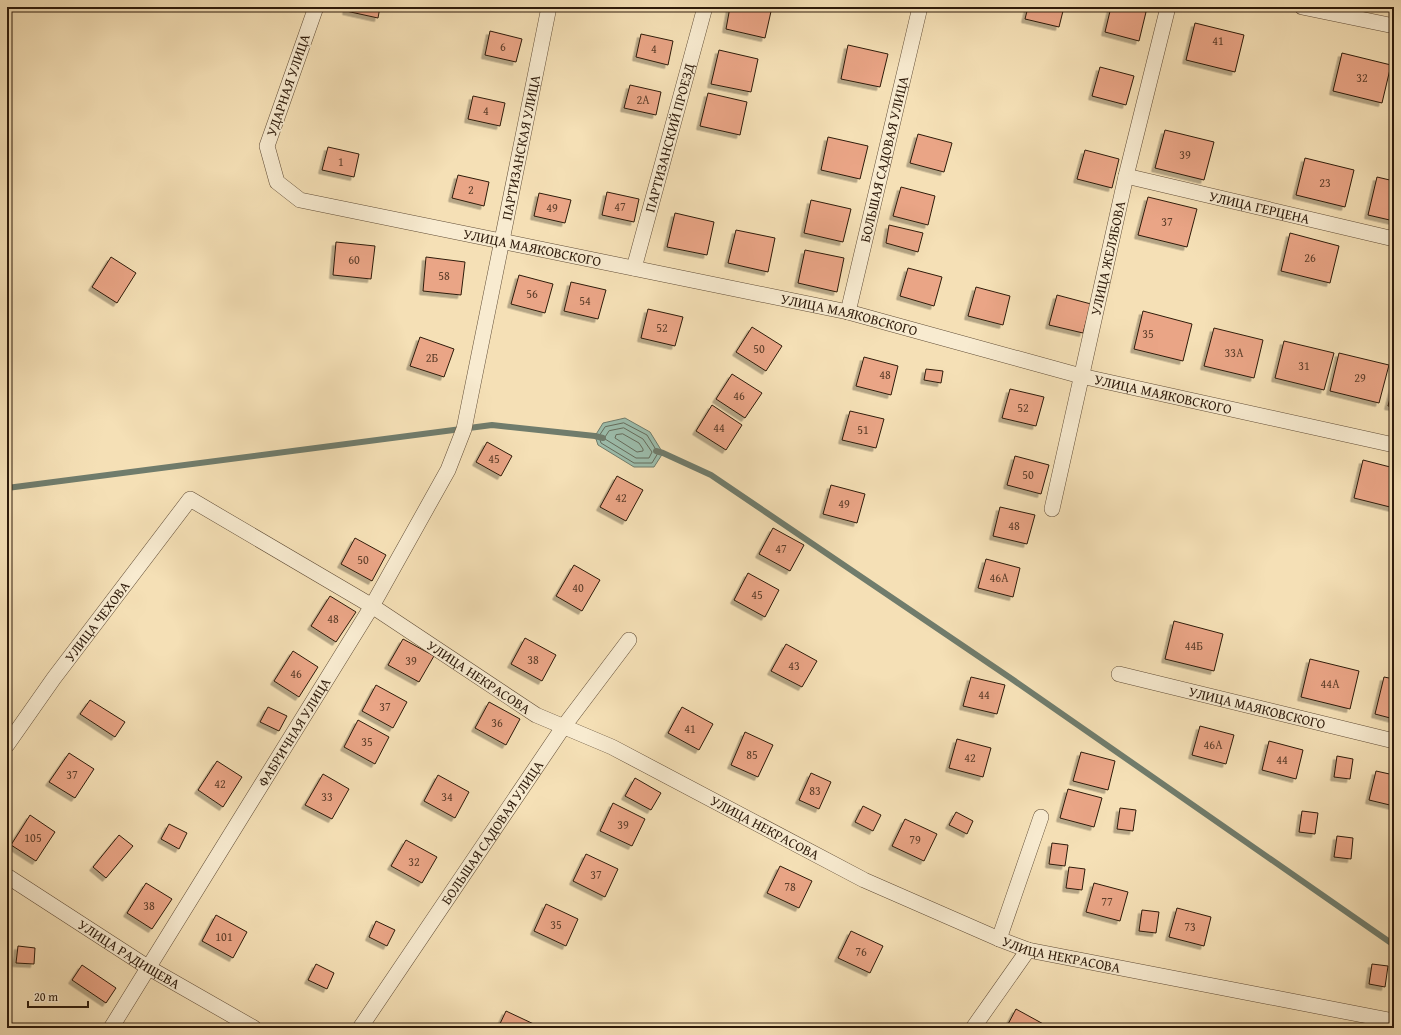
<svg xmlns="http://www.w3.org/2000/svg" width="1401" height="1035" font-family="'Gentium Book Plus',serif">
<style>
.water{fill:#9cbdac;stroke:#707c6c}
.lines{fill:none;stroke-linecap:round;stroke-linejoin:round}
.shore{stroke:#656c5c;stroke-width:1}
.stream{stroke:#707c6c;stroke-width:6}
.building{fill:#eaa586;stroke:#2e1b0b;filter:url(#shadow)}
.street-casing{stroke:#604c36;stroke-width:16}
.street{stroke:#f8ebd0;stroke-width:15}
.labels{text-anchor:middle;stroke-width:3;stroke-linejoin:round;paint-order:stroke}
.number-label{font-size:12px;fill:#5d3e2a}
.street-label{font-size:14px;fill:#2e1b0b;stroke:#f8ebd0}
</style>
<defs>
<filter id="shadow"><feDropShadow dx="-3.5" dy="3.5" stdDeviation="0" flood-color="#0004"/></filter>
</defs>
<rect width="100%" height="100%" fill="#f5e0b6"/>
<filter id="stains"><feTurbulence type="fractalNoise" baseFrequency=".005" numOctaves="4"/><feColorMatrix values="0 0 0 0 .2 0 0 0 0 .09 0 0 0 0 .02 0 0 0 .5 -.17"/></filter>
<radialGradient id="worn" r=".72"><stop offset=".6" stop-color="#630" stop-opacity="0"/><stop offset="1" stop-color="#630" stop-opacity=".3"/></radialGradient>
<path class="water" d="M625 418 650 432 663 453 654 467H634L598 445 595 436 603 423Z"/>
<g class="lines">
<path class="shore" d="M624 423 647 435 658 453 652 463H634L601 443 599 436 605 427Z
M624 428 643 439 652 452 649 458H636L605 439V437L609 431Z
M623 434 639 443 643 449V451L637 452 615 438 616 435Z"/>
<path class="stream" d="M656 451 663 453 711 475 1009 677 1394 945
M7 488 492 425 595 436 603 438"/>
</g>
<path class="building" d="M347 7H380L378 18 346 11Z
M730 7H772L765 38 726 29Z
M1028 7H1064L1059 27 1025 19Z
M1111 7H1129L1146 12 1139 41 1105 32Z
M1195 23 1244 35 1235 72 1186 60Z
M490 31 522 39 516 62 485 55Z
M641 34 673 41 668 65 636 57Z
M848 45 888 54 880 87 841 79Z
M719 50 758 59 751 92 711 84Z
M1342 53 1391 65 1382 103 1333 91Z
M1100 67 1134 76 1126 105 1092 96Z
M630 85 661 92 656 115 624 108Z
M708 93 747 102 740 135 700 126Z
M473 96 505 103 500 126 468 119Z
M1165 130 1214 142 1204 180 1155 168Z
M918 134 952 143 944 172 910 163Z
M828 137 868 146 860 179 821 170Z
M328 147 359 154 354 177 322 170Z
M1085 150 1119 159 1112 188 1077 179Z
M1305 158 1354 170 1345 207 1296 195Z
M458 175 489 182 484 206 452 198Z
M1377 177 1394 181V221L1368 215Z
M901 187 935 196 928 225 893 216Z
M607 192 639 199 634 222 602 215Z
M539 193 571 200 565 223 534 216Z
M1148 197 1197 209 1187 247 1138 235Z
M811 200 851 209 843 242 804 233Z
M675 213 714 222 707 255 667 247Z
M889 225 923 233 918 252 886 243Z
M736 230 775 238 768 272 728 263Z
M1290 233 1339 246 1330 283 1281 271Z
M336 242 375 246 371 279 333 275Z
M805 250 844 258 837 292 798 283Z
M111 257 136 273 117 303 92 287Z
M426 257 465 262 461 295 423 291Z
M908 268 942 277 934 306 900 296Z
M519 275 553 284 545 313 511 304Z
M571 282 606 290 598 319 564 311Z
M976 287 1010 296 1003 325 968 316Z
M1057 295 1091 304 1083 333 1049 325Z
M648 309 683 317 675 346 641 338Z
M1143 311 1192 324 1183 361 1134 349Z
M752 327 782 346 766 371 736 352Z
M1214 328 1263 340 1254 378 1204 366Z
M420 337 454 349 444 377 410 366Z
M1284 341 1334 353 1324 390 1275 378Z
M1339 353 1389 365 1379 403 1330 391Z
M864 357 898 366 891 395 856 386Z
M926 369 943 371 941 383 924 380Z
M732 374 762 393 745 418 716 399Z
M1394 383V407L1388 406Z
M1010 389 1044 397 1036 426 1002 418Z
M712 405 742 425 726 450 696 431Z
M850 411 884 419 876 448 842 440Z
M487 442 512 456 501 476 476 462Z
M1015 456 1049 465 1041 494 1007 485Z
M1363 460 1394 468V508L1354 498Z
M617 476 643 490 626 521 600 507Z
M831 485 865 494 857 523 823 514Z
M1000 507 1035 515 1027 544 993 536Z
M773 528 804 545 790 571 759 554Z
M355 538 386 555 372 581 341 564Z
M986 559 1020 568 1013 597 978 588Z
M574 565 600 580 582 611 556 596Z
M748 573 779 590 765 617 734 600Z
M330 596 356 612 336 642 311 626Z
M1174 621 1223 634 1214 671 1165 659Z
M525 638 556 655 542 681 511 664Z
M403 639 434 656 419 682 388 665Z
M786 644 817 661 802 687 771 671Z
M293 651 318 667 299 697 274 681Z
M1310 659 1359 671 1350 709 1301 697Z
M971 677 1005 685 997 714 963 706Z
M1384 677 1394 679V719L1375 714Z
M376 685 407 702 393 728 362 711Z
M90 700 125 722 115 737 80 714Z
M489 702 520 719 506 745 475 728Z
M268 707 287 716 279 731 260 722Z
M682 707 713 724 699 750 668 733Z
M358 720 389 737 375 764 344 747Z
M1200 726 1234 735 1226 764 1192 755Z
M745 732 773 745 758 777 731 765Z
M957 739 991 748 983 777 949 768Z
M1269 741 1303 750 1296 779 1262 770Z
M1081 752 1115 761 1108 790 1073 781Z
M69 753 94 769 75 798 49 782Z
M1337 756 1353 759 1350 779 1334 777Z
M217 761 242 777 223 807 198 790Z
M1376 771 1394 775V806L1369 800Z
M811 773 831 782 819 809 799 800Z
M323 774 349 789 332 819 305 805Z
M438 775 469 792 455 818 424 801Z
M635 778 661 793 651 810 625 796Z
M1068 789 1102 798 1094 827 1060 818Z
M613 803 645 819 632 846 600 831Z
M863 806 881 815 873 831 855 822Z
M1120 808 1136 810 1133 831 1117 829Z
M1302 811 1318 813 1315 834 1299 832Z
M956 812 973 821 967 834 949 825Z
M30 815 55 832 36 861 11 845Z
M905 819 937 834 924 861 892 846Z
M169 824 187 833 179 849 161 839Z
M119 835 133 846 106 878 93 867Z
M1337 836 1353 838 1351 859 1334 857Z
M406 840 437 857 422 883 391 866Z
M1052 843 1068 845 1065 866 1049 864Z
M586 854 618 869 605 897 573 881Z
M780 866 812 881 799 908 767 893Z
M1069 867 1085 869 1082 890 1066 888Z
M146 883 172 899 152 929 127 913Z
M1094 883 1128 892 1120 921 1086 912Z
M546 904 578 919 566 946 534 931Z
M1177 908 1211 917 1204 946 1169 937Z
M1142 910 1159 912 1156 933 1139 931Z
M216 915 247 932 233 958 202 941Z
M376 921 395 930 387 946 369 937Z
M851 931 883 946 870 973 838 958Z
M18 946 35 948 34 964 16 963Z
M316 964 334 973 327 989 308 980Z
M1372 964 1388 966 1385 987 1369 984Z
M82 965 116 988 106 1003 72 980Z
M1016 1009 1047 1026 1046 1028H1006Z
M506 1011 538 1026 537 1028H498Z"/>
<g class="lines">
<defs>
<g id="street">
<path id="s1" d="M316 7 267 146 277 182 300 200 848 312 1081 376 1394 445"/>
<path d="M1302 7 1394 26"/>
<path id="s2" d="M1126 176 1394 239"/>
<path id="s3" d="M634 268 705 7"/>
<path id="s4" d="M848 312 920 7"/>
<path id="s5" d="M1052 509 1126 176 1168 7"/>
<path id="s6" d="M1119 674 1394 741"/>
<path id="s7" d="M7 745 54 678 190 499 372 606 536 715 612 747 864 880 999 939 1028 950 1394 1021"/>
<path id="s8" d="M7 876 149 968 254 1028"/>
<path d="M999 939 1041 817"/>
<path id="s9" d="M111 1028 372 606 448 470 464 429 549 7"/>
<path id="s10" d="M360 1028 564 726 629 640"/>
<path d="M973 1028 1028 950"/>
</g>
</defs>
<use href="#street" class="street-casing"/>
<use href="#street" class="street"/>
</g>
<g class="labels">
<g class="number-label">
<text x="1218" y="45">41</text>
<text x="503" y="51">6</text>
<text x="654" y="53">4</text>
<text x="1362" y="82">32</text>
<text x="643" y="104">2А</text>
<text x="486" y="115">4</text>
<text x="1185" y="159">39</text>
<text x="341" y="166">1</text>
<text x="1325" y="187">23</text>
<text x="471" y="194">2</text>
<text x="620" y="211">47</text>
<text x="552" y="212">49</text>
<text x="1167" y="226">37</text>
<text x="1310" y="262">26</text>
<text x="354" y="264">60</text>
<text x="444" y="280">58</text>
<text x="532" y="298">56</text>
<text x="585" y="305">54</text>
<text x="662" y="332">52</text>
<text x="1148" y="338">35</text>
<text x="759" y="353">50</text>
<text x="1234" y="357">33А</text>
<text x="432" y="362">2Б</text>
<text x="1304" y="370">31</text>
<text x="885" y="379">48</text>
<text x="1360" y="382">29</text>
<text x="739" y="400">46</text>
<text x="1023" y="412">52</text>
<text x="719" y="432">44</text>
<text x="863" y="434">51</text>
<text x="494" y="463">45</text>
<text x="1028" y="479">50</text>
<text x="621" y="502">42</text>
<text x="844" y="508">49</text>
<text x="1014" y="530">48</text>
<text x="781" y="553">47</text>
<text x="363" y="564">50</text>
<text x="999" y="582">46А</text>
<text x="578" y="592">40</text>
<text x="757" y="599">45</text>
<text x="333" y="623">48</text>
<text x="1194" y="650">44Б</text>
<text x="533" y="664">38</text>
<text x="411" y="665">39</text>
<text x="794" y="670">43</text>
<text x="296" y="678">46</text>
<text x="1330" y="688">44А</text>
<text x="984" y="699">44</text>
<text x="385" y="711">37</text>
<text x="497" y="727">36</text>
<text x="690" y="733">41</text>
<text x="367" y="746">35</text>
<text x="1213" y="749">46А</text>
<text x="752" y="759">85</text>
<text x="970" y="762">42</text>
<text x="1282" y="764">44</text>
<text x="72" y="779">37</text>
<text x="220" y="788">42</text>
<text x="815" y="795">83</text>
<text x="327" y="801">33</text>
<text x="447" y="801">34</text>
<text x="623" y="829">39</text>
<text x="33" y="842">105</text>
<text x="915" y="844">79</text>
<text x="414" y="866">32</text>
<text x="596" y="879">37</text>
<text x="790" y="891">78</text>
<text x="1107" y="906">77</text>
<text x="149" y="910">38</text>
<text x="556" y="929">35</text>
<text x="1190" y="931">73</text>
<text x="224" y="941">101</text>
<text x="861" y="956">76</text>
</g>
<g class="street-label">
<text transform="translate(288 85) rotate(-71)" y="5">УДАРНАЯ УЛИЦА</text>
<text dy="5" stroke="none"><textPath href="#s3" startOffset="135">ПАРТИЗАНСКИЙ ПРОЕЗД</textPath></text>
<text dy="5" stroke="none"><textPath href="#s9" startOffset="983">ПАРТИЗАНСКАЯ УЛИЦА</textPath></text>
<text dy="5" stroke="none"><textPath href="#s4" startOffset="157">БОЛЬШАЯ САДОВАЯ УЛИЦА</textPath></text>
<text dy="5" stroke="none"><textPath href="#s2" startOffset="137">УЛИЦА ГЕРЦЕНА</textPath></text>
<text dy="5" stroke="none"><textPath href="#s1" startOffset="451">УЛИЦА МАЯКОВСКОГО</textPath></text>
<text dy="5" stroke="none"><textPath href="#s5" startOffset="257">УЛИЦА ЖЕЛЯБОВА</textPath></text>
<text dy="5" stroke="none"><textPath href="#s1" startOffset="775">УЛИЦА МАЯКОВСКОГО</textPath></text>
<text dy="5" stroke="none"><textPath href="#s1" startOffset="1099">УЛИЦА МАЯКОВСКОГО</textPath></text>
<text dy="5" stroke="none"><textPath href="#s7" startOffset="153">УЛИЦА ЧЕХОВА</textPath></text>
<text dy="5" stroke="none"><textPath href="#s7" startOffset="646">УЛИЦА НЕКРАСОВА</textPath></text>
<text dy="5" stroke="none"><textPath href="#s6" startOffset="142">УЛИЦА МАЯКОВСКОГО</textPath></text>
<text dy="5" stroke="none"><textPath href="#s9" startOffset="348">ФАБРИЧНАЯ УЛИЦА</textPath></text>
<text dy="5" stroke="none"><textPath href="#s7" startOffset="970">УЛИЦА НЕКРАСОВА</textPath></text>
<text dy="5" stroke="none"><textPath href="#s10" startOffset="236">БОЛЬШАЯ САДОВАЯ УЛИЦА</textPath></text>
<text dy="5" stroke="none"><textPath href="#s7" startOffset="1294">УЛИЦА НЕКРАСОВА</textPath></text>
<text dy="5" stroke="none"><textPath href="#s8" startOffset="145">УЛИЦА РАДИЩЕВА</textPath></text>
</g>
</g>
<rect width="1401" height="1035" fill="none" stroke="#f5e0b6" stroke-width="24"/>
<rect x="8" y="8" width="1385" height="1019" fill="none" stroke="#2e1b0b" stroke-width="2"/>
<rect x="12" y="12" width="1377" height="1011" fill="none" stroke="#2e1b0b"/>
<path d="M28 1001v6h60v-6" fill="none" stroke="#2e1b0b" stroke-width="2"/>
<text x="34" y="1001" font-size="12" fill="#2e1b0b" stroke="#f8ebd0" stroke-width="3" paint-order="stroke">20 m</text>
<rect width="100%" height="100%" filter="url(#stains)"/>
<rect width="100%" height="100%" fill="url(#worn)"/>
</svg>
